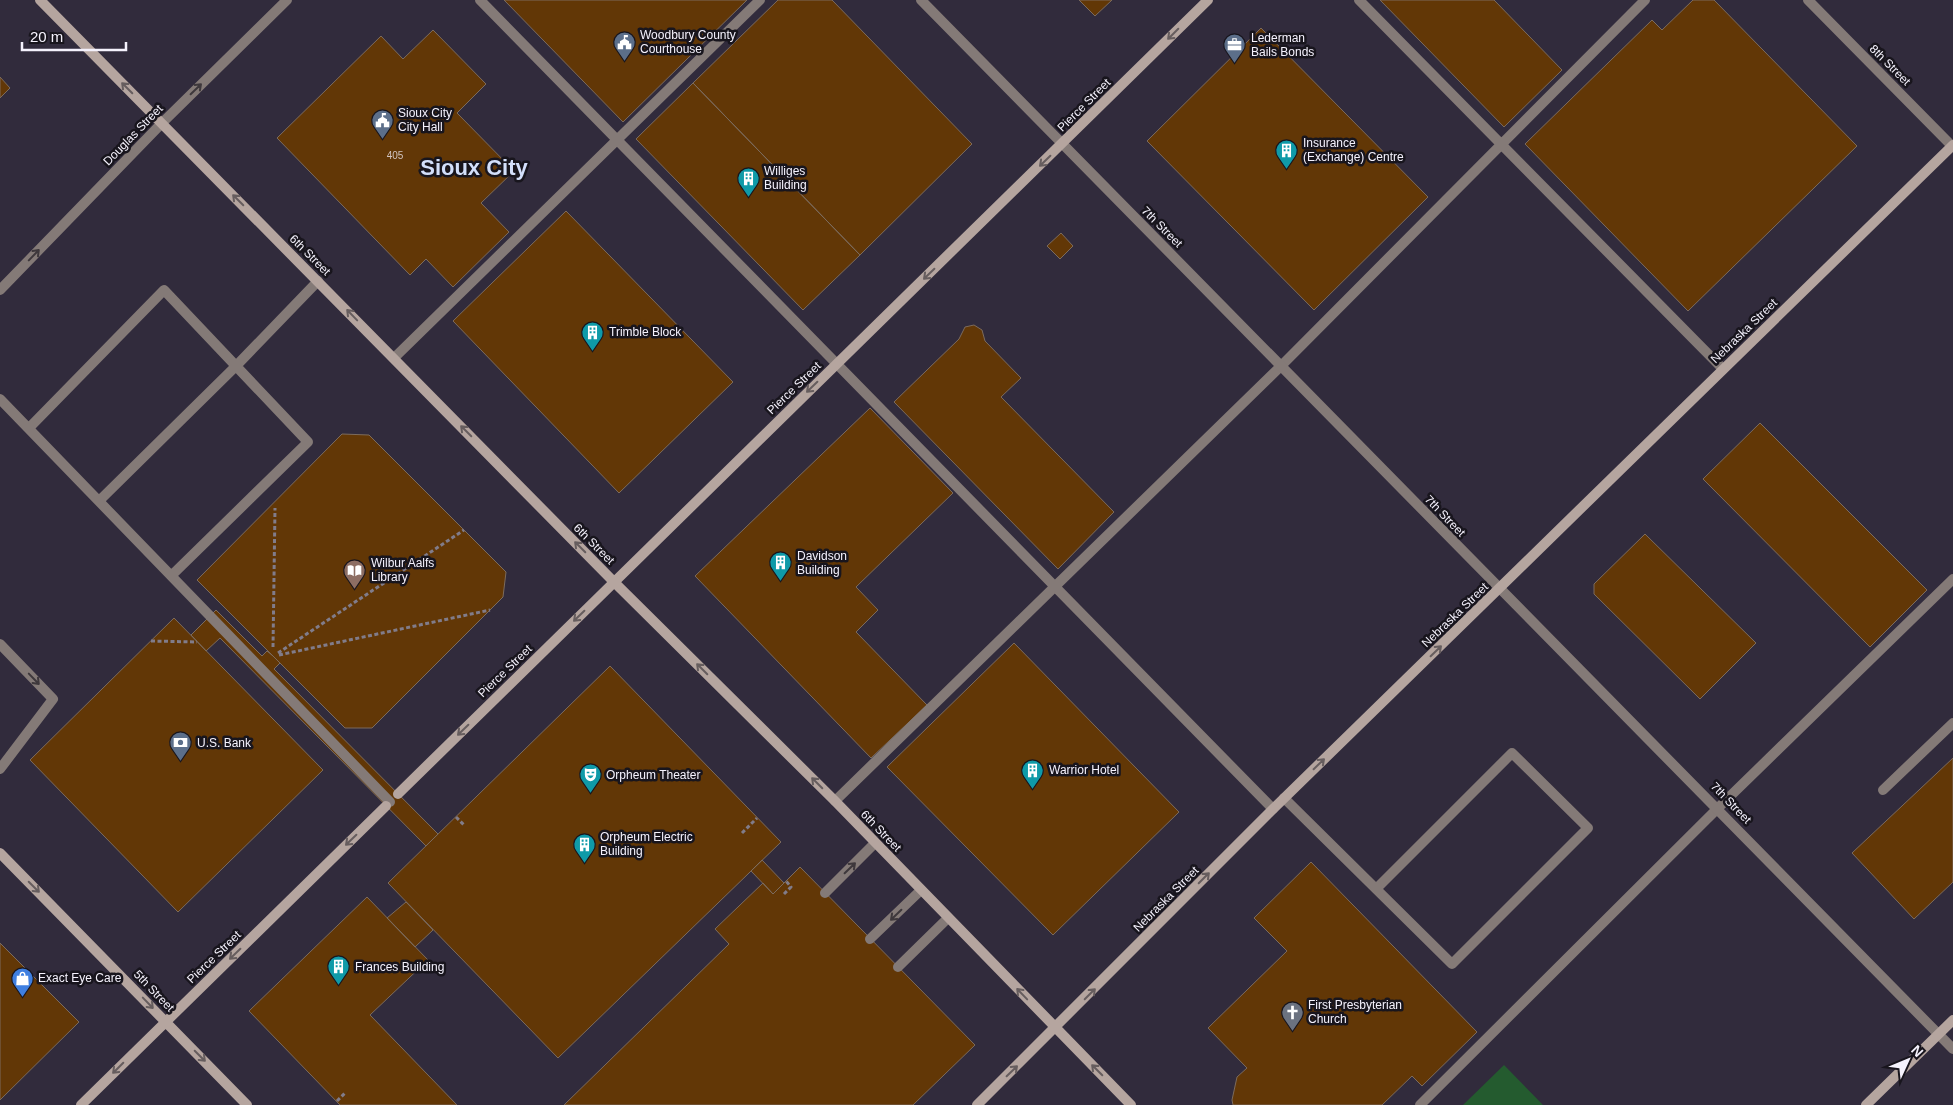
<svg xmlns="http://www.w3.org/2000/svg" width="1953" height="1105" font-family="Arial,sans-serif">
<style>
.green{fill:#245b2f}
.building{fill:#623706;stroke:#7c6b5d}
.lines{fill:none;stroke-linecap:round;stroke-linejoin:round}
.path{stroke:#817c8a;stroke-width:3;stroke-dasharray:4 2.5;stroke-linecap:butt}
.lane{stroke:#847a77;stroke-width:10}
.street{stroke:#847a77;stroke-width:10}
.secondary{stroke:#b5a59f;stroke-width:10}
.oneway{stroke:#665d5e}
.oneway2{stroke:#3e383c}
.labels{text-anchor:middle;stroke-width:5;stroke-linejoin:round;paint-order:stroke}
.number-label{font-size:10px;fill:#d0c3bf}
.poi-label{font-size:12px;fill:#f5f2fd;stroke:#18151d;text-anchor:start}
.street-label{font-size:12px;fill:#f5f2fd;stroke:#18151d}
.town-label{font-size:22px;font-weight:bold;fill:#d3dffa;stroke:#18151d}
</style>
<rect width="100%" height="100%" fill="#312b3c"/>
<path class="green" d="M1504 1065 1543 1105H1463Z"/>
<path class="building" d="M504 0H747L623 122Z
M778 0H832L972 144 860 255 693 83Z
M1079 0H1112L1095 16Z
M1380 0H1494L1562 70 1504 127Z
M1693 0H1714L1857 146 1688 311 1525 144 1652 20 1662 30Z
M1261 28 1428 197 1314 310 1147 141Z
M433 30 486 84 457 113 514 171 481 203 509 232 453 287 426 259 410 275 277 138 381 36 403 59Z
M0 77 10 88 0 98Z
M693 83 860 255 803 310 636 139Z
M566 211 733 382 619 493 453 321Z
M1061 233 1073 246 1060 259 1047 246Z
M974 325 982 330 985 341 1021 378 1001 397 1114 512 1058 569 894 402 959 339 965 327Z
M870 408 953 493 856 587 878 610 856 632 927 705 871 758 695 576Z
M1760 423 1927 590 1870 647 1703 479Z
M342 434 369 435 506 572 503 597 372 728H345L197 580Z
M1645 534 1756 643 1700 699 1594 594V584Z
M216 610 262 656 267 651 273 656 280 663 274 669 438 834 426 846 220 638 206 651 191 635Z
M174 618 323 770 178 912 30 760Z
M1014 643 1179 812 1053 935 887 767Z
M610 666 781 842 558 1058 388 883Z
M1953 758V882L1914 919 1852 853Z
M762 860 784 883 773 894 751 871Z
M1311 862 1477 1032 1422 1086 1412 1076 1382 1105H1233L1232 1100 1237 1077 1247 1068 1208 1028 1287 951 1254 918Z
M800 867 975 1045 913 1105H564L729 944 715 929 763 883 773 894Z
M367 897 428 960 370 1015 457 1105H340L249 1011Z
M406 902 433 930 415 947 387 918Z
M0 943 79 1022 0 1100Z"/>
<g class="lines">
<path class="path" d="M151 641 197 642
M273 647 275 508
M278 653 464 530
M279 655 490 610
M456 817 465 826
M742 833 757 818
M784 894 791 887 786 881
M337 1101 346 1092"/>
<path class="lane" d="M480 0 1273 809
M1359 0 1723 369
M394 358 760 0
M0 399 390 802
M29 428 164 290 308 442 172 575
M100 500 236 366 318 281
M0 644 53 699 0 769
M1883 790 1953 723
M1284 798 1452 964 1588 828 1512 753 1377 888
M835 801 1281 366 1645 0
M825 893 875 843
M870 939 921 890
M898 967 948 918
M1420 1105 1718 808 1953 579"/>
<path class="street" d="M921 0 1953 1049
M1808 0 1953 147
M0 290 162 123 287 0"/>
<path class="secondary" d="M40 0 614 582 835 801 1131 1105
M398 794 1208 0
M0 853 247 1105
M81 1105 386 806
M977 1105 1273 809 1953 145
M1866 1105 1953 1020"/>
</g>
<defs><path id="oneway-shaft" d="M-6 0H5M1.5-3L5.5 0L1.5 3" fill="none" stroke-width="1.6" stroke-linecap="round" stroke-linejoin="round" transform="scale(1.25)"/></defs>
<g class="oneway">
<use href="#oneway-shaft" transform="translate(1173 34) rotate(135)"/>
<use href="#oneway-shaft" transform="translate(127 88) rotate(-135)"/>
<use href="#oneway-shaft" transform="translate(1045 161) rotate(136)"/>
<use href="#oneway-shaft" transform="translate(238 200) rotate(-135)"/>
<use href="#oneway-shaft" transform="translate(929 274) rotate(136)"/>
<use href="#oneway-shaft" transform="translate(352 315) rotate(-134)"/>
<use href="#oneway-shaft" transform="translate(812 387) rotate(136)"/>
<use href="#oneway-shaft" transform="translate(466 431) rotate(-135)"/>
<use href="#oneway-shaft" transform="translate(580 547) rotate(-135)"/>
<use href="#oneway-shaft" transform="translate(579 616) rotate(136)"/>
<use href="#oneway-shaft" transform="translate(1436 651) rotate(-44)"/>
<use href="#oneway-shaft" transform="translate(702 669) rotate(-135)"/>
<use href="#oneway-shaft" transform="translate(463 730) rotate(136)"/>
<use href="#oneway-shaft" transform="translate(1319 764) rotate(-44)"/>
<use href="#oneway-shaft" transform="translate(817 783) rotate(-135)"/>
<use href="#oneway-shaft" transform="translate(351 840) rotate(136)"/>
<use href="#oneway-shaft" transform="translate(1204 878) rotate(-45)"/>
<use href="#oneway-shaft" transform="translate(34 887) rotate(45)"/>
<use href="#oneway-shaft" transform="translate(235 954) rotate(136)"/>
<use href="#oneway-shaft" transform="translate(1022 994) rotate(-134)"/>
<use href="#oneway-shaft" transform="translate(1090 994) rotate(-45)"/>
<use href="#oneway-shaft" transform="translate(148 1003) rotate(46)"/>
<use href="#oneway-shaft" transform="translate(200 1056) rotate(45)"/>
<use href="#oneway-shaft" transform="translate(118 1068) rotate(135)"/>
<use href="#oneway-shaft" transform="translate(1097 1070) rotate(-135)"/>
<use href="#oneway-shaft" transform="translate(1012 1071) rotate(-44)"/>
</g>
<g class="oneway2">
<use href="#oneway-shaft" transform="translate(196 89) rotate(-44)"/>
<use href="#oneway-shaft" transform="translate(34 255) rotate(-46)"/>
<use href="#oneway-shaft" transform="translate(34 679) rotate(46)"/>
<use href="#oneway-shaft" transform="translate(850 868) rotate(-44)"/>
<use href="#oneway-shaft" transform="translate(896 915) rotate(136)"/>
</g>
<defs>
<symbol id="civic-pin" viewBox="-11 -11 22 30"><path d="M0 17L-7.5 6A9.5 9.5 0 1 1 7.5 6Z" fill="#5c6f8a" stroke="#18151d"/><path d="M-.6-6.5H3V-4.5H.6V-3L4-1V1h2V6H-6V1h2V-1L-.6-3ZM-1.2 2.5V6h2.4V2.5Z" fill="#fff"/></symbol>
<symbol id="office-pin" viewBox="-11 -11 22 30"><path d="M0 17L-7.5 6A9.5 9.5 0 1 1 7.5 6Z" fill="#5c6f8a" stroke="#18151d"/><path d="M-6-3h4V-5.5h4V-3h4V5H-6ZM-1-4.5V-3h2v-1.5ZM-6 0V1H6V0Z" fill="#fff"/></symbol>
<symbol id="building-pin" viewBox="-11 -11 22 30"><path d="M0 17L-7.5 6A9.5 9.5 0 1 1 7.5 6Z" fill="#0f9aa8" stroke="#18151d"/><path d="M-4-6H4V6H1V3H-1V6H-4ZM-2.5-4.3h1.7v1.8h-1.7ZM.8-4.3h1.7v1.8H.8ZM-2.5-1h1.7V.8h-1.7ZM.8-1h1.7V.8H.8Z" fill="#fff"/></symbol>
<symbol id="library-pin" viewBox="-11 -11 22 30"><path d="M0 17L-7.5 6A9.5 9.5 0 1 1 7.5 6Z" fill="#8d6e63" stroke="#18151d"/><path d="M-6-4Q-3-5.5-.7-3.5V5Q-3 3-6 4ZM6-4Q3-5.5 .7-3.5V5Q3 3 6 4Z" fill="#fff"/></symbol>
<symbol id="bank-pin" viewBox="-11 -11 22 30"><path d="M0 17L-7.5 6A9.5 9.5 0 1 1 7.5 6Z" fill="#5c6f8a" stroke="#18151d"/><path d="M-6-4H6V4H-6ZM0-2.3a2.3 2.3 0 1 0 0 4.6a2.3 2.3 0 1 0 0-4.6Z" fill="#fff"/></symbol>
<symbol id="theatre-pin" viewBox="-11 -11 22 30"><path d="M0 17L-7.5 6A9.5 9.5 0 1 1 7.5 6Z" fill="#0f9aa8" stroke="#18151d"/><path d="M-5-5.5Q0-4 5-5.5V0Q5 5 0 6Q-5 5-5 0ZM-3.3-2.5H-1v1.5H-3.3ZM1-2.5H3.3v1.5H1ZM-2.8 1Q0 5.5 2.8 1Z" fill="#fff"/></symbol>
<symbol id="shop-pin" viewBox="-11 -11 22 30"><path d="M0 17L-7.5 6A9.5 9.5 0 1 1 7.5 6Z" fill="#3f7fe0" stroke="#18151d"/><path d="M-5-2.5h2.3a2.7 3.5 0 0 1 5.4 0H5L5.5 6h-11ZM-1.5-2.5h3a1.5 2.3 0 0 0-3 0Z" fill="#fff"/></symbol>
<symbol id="church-pin" viewBox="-11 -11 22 30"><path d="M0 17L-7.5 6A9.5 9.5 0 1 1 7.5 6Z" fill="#6b7280" stroke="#18151d"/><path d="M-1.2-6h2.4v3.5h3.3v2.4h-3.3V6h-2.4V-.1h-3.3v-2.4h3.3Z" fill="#fff"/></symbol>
</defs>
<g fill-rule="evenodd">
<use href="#civic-pin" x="612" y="30" width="25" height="34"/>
<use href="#office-pin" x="1222" y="32" width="25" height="34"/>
<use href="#civic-pin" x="370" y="108" width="25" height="34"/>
<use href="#building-pin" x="1274" y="138" width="25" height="34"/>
<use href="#building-pin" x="736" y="166" width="25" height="34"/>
<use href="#building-pin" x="580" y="320" width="25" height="34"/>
<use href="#building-pin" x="768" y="550" width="25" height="34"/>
<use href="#library-pin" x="342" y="558" width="25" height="34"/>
<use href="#bank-pin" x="168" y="730" width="25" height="34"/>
<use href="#building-pin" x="1020" y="758" width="25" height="34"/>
<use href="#theatre-pin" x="578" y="762" width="25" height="34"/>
<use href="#building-pin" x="572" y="832" width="25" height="34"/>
<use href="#building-pin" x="326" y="954" width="25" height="34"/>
<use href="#shop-pin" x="10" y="966" width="25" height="34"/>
<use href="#church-pin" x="1280" y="1000" width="25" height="34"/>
</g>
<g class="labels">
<g class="number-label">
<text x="395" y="159">405</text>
</g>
<g class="poi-label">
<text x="640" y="39">Woodbury County<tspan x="640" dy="14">Courthouse</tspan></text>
<text x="1251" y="42">Lederman<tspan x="1251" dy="14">Bails Bonds</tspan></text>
<text x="398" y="117">Sioux City<tspan x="398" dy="14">City Hall</tspan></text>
<text x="1303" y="147">Insurance<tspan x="1303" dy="14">(Exchange) Centre</tspan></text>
<text x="764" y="175">Williges<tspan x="764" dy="14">Building</tspan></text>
<text x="609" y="336">Trimble Block</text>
<text x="797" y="560">Davidson<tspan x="797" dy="14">Building</tspan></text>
<text x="371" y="567">Wilbur Aalfs<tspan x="371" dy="14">Library</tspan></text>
<text x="197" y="747">U.S. Bank</text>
<text x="1049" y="774">Warrior Hotel</text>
<text x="606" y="779">Orpheum Theater</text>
<text x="600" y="841">Orpheum Electric<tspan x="600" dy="14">Building</tspan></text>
<text x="355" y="971">Frances Building</text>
<text x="38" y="982">Exact Eye Care</text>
<text x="1308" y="1009">First Presbyterian<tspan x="1308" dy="14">Church</tspan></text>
</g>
<g class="street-label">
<text transform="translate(1890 65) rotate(45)" y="4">8th Street</text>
<text transform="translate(1084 105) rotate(-45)" y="4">Pierce Street</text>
<text transform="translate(133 135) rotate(-46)" y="4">Douglas Street</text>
<text transform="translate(1162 227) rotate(45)" y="4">7th Street</text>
<text transform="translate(310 255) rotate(45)" y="4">6th Street</text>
<text transform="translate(1744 331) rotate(-44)" y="4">Nebraska Street</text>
<text transform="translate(794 388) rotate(-44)" y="4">Pierce Street</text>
<text transform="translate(1445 516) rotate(46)" y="4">7th Street</text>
<text transform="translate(594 544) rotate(45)" y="4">6th Street</text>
<text transform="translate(1455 615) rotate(-44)" y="4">Nebraska Street</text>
<text transform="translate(505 671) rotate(-44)" y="4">Pierce Street</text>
<text transform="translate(1731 803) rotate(46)" y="4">7th Street</text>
<text transform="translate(881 831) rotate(46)" y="4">6th Street</text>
<text transform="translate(1166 899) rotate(-45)" y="4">Nebraska Street</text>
<text transform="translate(214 957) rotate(-44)" y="4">Pierce Street</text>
<text transform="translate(154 991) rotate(46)" y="4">5th Street</text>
</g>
<g class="town-label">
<text x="474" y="175">Sioux City</text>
</g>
</g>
<g transform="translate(1908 1060) rotate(46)" stroke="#18151d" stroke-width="4" paint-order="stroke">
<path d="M0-4L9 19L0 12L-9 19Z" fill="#f5f2fd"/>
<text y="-8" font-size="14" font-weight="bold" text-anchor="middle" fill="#f5f2fd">N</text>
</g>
<path d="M22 42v8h104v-8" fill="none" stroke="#f5f2fd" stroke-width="2.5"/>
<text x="30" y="42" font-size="15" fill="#f5f2fd" stroke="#18151d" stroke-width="4" paint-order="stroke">20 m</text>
</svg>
